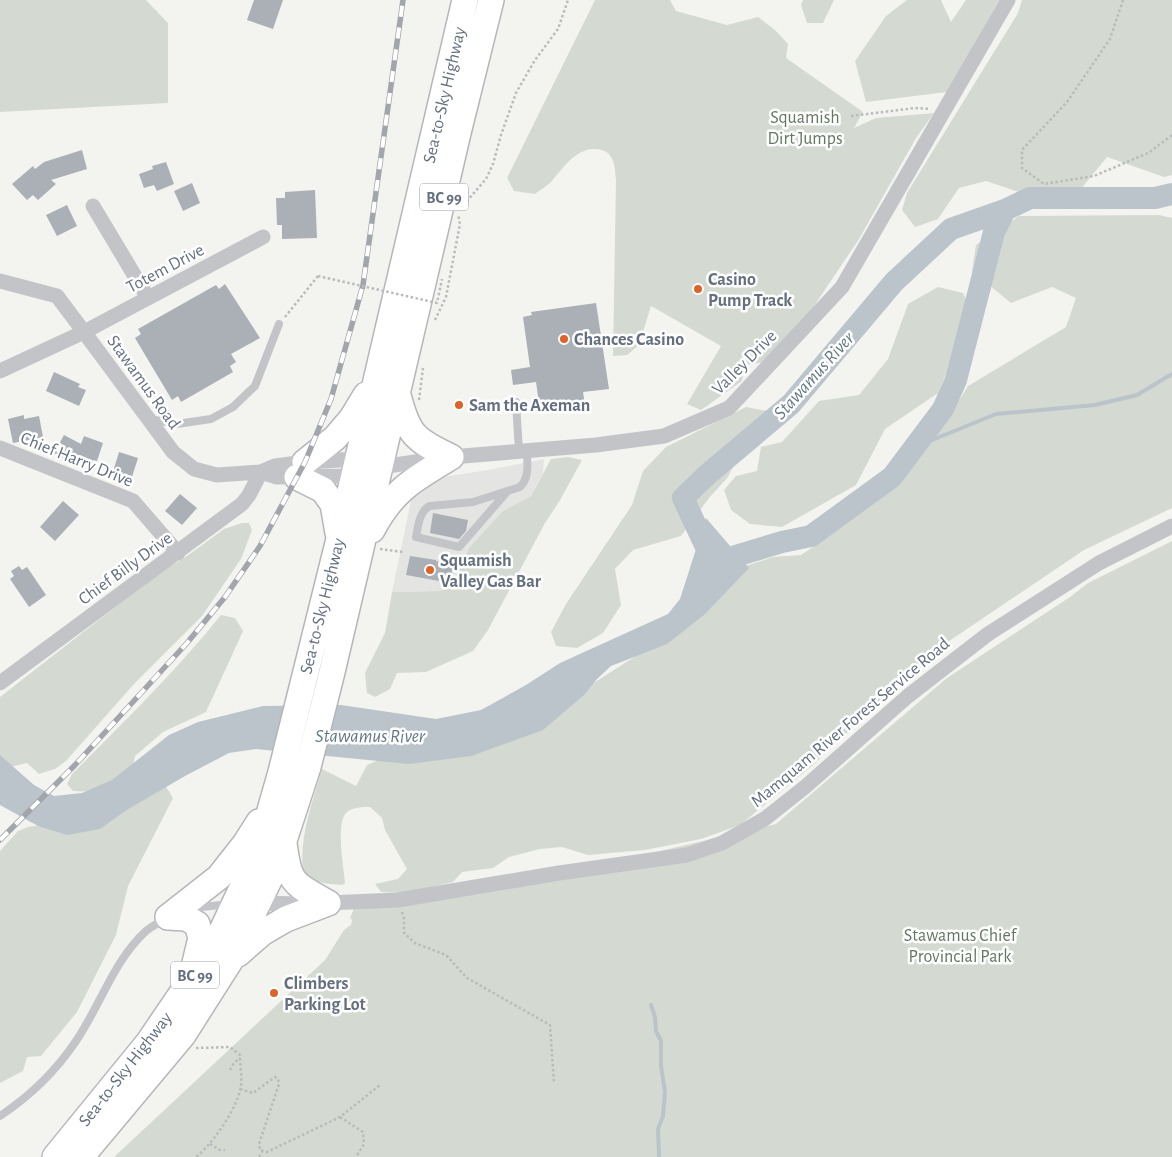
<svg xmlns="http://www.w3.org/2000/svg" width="1172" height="1157" font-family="'Alegreya Sans',sans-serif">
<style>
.built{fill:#e4e5e3}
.green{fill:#d4dad1}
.water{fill:#bac4ca}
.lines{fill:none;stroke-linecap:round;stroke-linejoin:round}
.stream{stroke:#bac4ca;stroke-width:4}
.river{stroke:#bac4ca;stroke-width:22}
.building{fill:#aab0b5}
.trunk-casing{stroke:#b4b6ba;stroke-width:28}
.path{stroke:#b9bbbd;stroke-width:2.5;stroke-dasharray:2.5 2.5;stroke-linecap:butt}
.service{stroke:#c2c4c8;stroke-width:8}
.minor{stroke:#c2c4c8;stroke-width:15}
.trunk{stroke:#fff;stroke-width:25}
.rail-casing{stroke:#a2a6ac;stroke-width:5.5}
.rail{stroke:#fff;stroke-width:4;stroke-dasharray:11;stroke-linecap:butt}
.path-bridge{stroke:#b9bbbd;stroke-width:2.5;stroke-dasharray:2.5 2.5;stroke-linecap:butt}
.poi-dot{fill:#db6428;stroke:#fff;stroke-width:2}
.labels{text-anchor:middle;stroke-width:5;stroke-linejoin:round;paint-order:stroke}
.shield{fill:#fff;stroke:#929ba6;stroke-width:1}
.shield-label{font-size:16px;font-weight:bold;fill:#647080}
.street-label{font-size:18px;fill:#647080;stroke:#fff}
.park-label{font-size:18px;fill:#647762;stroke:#fff}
.poi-label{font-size:18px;font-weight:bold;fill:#647080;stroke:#fff;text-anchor:start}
.water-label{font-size:19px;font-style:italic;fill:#647984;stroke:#fff}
</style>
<rect width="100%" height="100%" fill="#f3f4f0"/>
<path class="built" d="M544 459 543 473 531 496 503 511 458 572 457 582 442 591 392 592 413 491 443 477 488 470Z"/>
<path class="green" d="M0 0H146L168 23V103L0 112Z
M595 0H670L676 11 727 25 758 17 775 30 788 44 786 58 863 112 854 128 876 118 934 113 916 138 859 239 810 312 764 362 745 365 742 381 701 410 687 404 721 346 651 306 639 345 627 355 613 356 616 180C615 169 615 154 602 150 578 144 564 167 551 182 547 186 540 190 535 194L514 191 507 178Z
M803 0H834L823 23H807L801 5Z
M907 0H941L951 22 966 0H999L947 92 866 102 855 61 886 16Z
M1022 0H1172V175L1164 177 1107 157 1080 190 1025 194 986 181 959 188 938 219 915 227 902 210 907 193 1018 13Z
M1159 215 1172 218V508L1084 550 930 654 813 765 740 825 701 839 645 850 588 855 562 847 540 849 509 857 493 868 462 872 453 882 405 893 381 892 375 884 398 879 407 869 385 830 382 818 370 807C362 807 354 807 347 812 335 822 344 869 345 883L342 885C327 884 316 883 303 873 299 836 312 804 322 769L356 786 367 765 383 758 578 693 675 631 739 568 773 557 801 555 831 535 947 419 968 386 1066 327 1076 298 1052 287 1011 303 972 271 976 245 1019 216Z
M938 287 963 293 977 323 973 351 951 363 938 393 885 429 856 485 782 527 750 524 731 510 724 490 736 476 757 471 761 447 782 442 819 401 859 395 888 359 908 304Z
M746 407 767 411 762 428 743 446 728 477 709 498 681 536 633 550 615 569 621 605 603 633 577 648 556 646 551 632 566 604 632 505 643 471 666 447Z
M568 457 582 460 559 502 545 523 488 630 473 651 426 672 397 673 390 689 375 697 367 693 365 673 385 633 392 592 441 591 457 582 458 572 469 548 503 511 531 496 551 459Z
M242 523H249L252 530 241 559 202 616 134 684 66 761 55 769 39 774 27 763 10 767 0 762V697L160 572 187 556 224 529Z
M1172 541V1157H114L325 960 344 930 351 925 352 920 350 918 356 904 626 859 776 824 947 678 1070 597 1088 583Z
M221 615 235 618 243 631 206 712 163 732 135 756 131 775 96 792 73 791 67 784 72 774C123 723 175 672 221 615Z
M165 785 173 798 128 886 116 935 77 1012 41 1056 27 1057 23 1071 0 1083V851L18 831 28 827 49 824Z"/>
<path class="water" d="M706 518 749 568 704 615 667 644 611 666 597 679 584 695 543 730 471 756 409 764 256 749 229 753 185 776 125 811 100 829 67 835 38 826 0 805V755L34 785 54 796 82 793 112 780 169 735 198 722 263 706 341 705 436 719 481 710 526 685 560 663 668 614 680 599Z"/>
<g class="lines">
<path class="stream" d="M915 447 996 414 1095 405 1137 395 1172 374
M651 1005 655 1017 656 1031 661 1041V1066L665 1092 663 1116 658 1129 659 1157"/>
<path class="river" d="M714 564 683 498 708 474 791 404 894 282 951 229 1005 210
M715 571 729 558 782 542 811 536 892 477 943 409 956 380 994 232 1005 210 1030 198H1155L1172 194"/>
</g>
<path class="building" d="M254 0H283L273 29 247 20Z
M82 150 87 169 51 180 56 184 38 200 33 195 27 200 12 184 33 166 35 169 44 162Z
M166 162 174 184 157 191 154 185 144 188 139 174 153 169 152 166Z
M192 183 200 203 183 211 174 191Z
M315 190 317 238 282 239V225H277L276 198H285V192Z
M67 205 77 226 57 236 46 215Z
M225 284 260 338 231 354 236 362 230 366 233 372 181 402 178 396 172 400 135 338 141 334 138 329 216 285 219 289Z
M596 303 609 389 583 392 585 405 540 410 536 382 513 385 511 370 530 367 523 317 532 315 531 312Z
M54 372 80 384 78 387 86 390 79 406 46 391Z
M24 415V419L39 416 43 437 13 443 8 419Z
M64 435 81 444 84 436 103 443 97 461 93 460 91 466 68 458 67 460 54 453Z
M119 452 138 458 131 480 112 475Z
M180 494 197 508 182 525 165 511Z
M63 501 79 515 55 541 40 527Z
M433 513 468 520 466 531 459 539 430 533Z
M410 556 436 560V561L454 565 450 583 406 575Z
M19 566 22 570 27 567 46 595 29 607 10 579 14 576 11 571Z"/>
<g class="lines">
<defs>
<path id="trunk" d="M398 395C408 434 414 440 451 457
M305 462 335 438 352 418 366 395
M297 477 323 490 333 504 338 533
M372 530C393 490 414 479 451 457
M284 843C289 884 293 883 328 903
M168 917 219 877 245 844 259 822
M168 917 186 918 197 924 201 938 194 967
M238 954 262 933 286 919 328 903
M55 1157 148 1043 216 943 257 856 281 772 339 539 465 0
M81 1157 183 1035 230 961 275 868 308 767 332 672 458 133 491 0"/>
</defs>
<use href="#trunk" class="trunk-casing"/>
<path class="path" d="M1123 0 1110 39 1067 102 1022 150V168L1044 184 1094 176 1148 153 1172 135
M851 116 915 108 930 109
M460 209 486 179 493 164 501 135 516 93 535 60 558 29 568 0
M285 317 318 276
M435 320 446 297 460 224 458 214
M419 400 423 368
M380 549 403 552
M402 912 404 919V933L415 943 446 955 467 978 550 1025 554 1083
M196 1048 230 1047 240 1055C240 1065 242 1076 241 1086 237 1109 214 1142 196 1157
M230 1070 234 1063 240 1058
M240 1089 253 1093 275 1077 278 1079 279 1084 259 1144 260 1150 267 1152 340 1117 380 1085
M340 1117 363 1132 364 1144 356 1157
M210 1144 220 1150H225
M259 1157 262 1152"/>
<path class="service" d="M516 402 519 452
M150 419 177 424 211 419 233 407 255 386 279 324
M506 493 459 547 416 537C418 527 419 511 430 506L473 502 520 487C530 477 527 464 527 451
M192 908 231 904
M0 1116C30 1096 56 1071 76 1041 100 1006 114 960 146 931 152 926 159 923 166 918"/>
<path class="minor" d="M93 206 148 298
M0 281 57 296 84 332 263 237
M0 371 84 332 173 452 194 469 217 475 261 472 275 466 305 462 358 459 380 467 451 457 596 445 664 436 729 408 842 287 1008 0
M0 448 133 501 178 553
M261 472 276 477 354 476 361 474
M0 683 242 504 249 495 261 472
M252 903 302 904 398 900 559 873 687 855 722 843 766 818 805 787 908 696 988 634 1099 563 1172 526"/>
<use href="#trunk" class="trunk"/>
<defs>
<path id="rail" d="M0 840 75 765 187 643 225 597 260 546 305 462 331 399 363 285 403 0"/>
</defs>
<use href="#rail" class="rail-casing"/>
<use href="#rail" class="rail"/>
<path class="path-bridge" d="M318 276 437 303 442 279"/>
</g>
<g class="poi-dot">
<circle cx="698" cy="289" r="5"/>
<circle cx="564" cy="339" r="5"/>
<circle cx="459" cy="405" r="5"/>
<circle cx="430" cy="570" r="5"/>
<circle cx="274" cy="993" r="5"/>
</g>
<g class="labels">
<g class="shield">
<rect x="420" y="183.5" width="48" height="27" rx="4"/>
<rect x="171" y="961.5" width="48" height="27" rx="4"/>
</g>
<g class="shield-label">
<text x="444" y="203">BC 99</text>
<text x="195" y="981">BC 99</text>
</g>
<g class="street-label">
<text transform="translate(444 95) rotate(-77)" y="6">Sea-to-Sky Highway</text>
<text transform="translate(165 268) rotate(-28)" y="6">Totem Drive</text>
<text transform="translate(744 362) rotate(-45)" y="6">Valley Drive</text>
<text transform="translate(144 382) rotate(54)" y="6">Stawamus Road</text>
<text transform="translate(77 459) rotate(22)" y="6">Chief Harry Drive</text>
<text transform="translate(125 568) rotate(-36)" y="6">Chief Billy Drive</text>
<text transform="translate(322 606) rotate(-76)" y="6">Sea-to-Sky Highway</text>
<text transform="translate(850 722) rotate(-40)" y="6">Mamquam River Forest Service Road</text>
<text transform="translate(125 1069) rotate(-52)" y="6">Sea-to-Sky Highway</text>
</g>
<g class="park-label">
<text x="805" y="123">Squamish<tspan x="805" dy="21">Dirt Jumps</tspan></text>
<text x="960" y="941">Stawamus Chief<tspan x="960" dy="21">Provincial Park</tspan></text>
</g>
<g class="poi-label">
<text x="708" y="285">Casino<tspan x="708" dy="21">Pump Track</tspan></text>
<text x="574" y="345">Chances Casino</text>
<text x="469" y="411">Sam the Axeman</text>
<text x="440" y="566">Squamish<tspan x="440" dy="21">Valley Gas Bar</tspan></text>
<text x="284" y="989">Climbers<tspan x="284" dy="21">Parking Lot</tspan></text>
</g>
<g class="water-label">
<text transform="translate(813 375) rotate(-48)" y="7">Stawamus River</text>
<text x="370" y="742">Stawamus River</text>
</g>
</g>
</svg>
